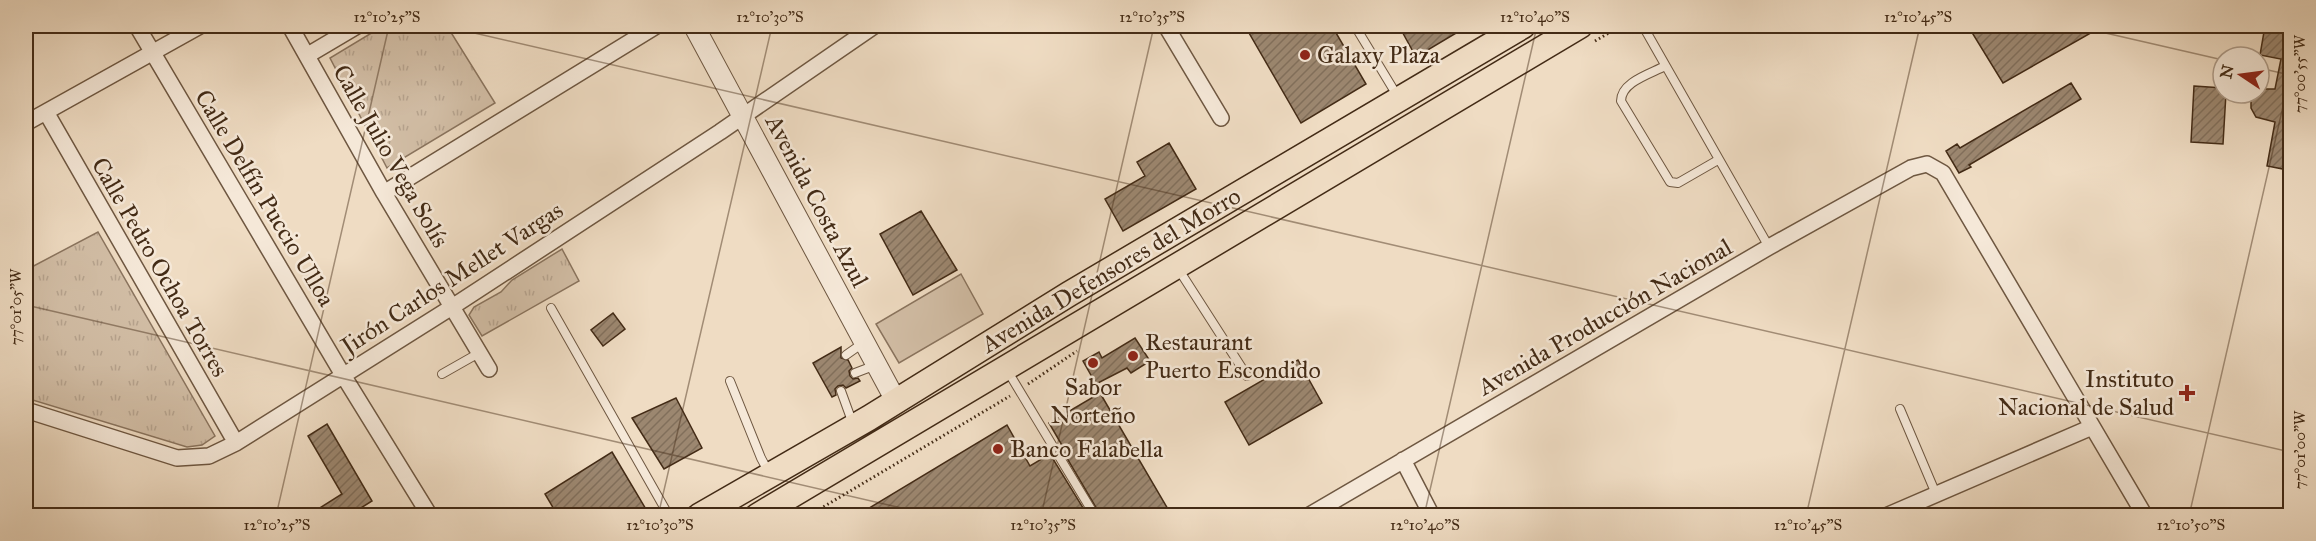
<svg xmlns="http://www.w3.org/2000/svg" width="2316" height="541" font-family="'IM FELL Great Primer',serif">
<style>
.grass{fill:url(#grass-tufts);stroke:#8a745e;stroke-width:1.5}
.garden{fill:#d2bea6;stroke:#8a745e;stroke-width:1.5}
.building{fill:url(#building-hatch);stroke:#432b16;stroke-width:1.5}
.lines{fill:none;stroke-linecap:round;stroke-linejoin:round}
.service-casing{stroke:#6e5741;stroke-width:10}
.minor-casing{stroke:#6e5741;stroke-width:18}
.tertiary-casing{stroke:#6e5741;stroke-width:22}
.primary-casing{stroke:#432b16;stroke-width:27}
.path{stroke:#432b16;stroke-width:3;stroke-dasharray:1.5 3;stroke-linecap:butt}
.service{stroke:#f5e8d8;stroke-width:8}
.minor{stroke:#f5e8d8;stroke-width:15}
.tertiary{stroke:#f5e8d8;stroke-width:20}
.primary{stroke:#efdcc3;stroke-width:24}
.ticks{fill:none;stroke:#432b16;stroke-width:1.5;stroke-opacity:0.45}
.poi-dot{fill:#8f2418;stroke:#f5e8d8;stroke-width:2}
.labels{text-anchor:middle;stroke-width:5;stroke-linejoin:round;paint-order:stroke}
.poi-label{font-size:24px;fill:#432b16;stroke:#f5e8d8;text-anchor:start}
.street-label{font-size:24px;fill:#432b16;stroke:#f5e8d8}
.neatline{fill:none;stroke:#432b16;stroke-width:2}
.ticks-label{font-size:15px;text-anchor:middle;fill:#432b16}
</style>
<defs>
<pattern id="grass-tufts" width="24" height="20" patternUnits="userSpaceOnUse" patternTransform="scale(1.5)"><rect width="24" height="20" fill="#d2bea6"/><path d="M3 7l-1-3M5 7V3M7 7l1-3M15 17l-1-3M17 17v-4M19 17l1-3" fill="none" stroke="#b6a38e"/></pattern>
<pattern id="building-hatch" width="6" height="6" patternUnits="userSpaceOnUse" patternTransform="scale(1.5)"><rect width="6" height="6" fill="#9c8770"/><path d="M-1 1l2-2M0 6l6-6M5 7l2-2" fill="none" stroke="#816f5b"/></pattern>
</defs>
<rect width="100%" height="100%" fill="#efdcc3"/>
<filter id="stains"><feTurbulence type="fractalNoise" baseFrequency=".00333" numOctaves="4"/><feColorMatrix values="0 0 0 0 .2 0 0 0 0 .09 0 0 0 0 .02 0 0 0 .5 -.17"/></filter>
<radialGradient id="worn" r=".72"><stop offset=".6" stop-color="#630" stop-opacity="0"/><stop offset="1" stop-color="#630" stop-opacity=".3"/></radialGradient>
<path class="grass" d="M383 26H447L495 103 387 168 330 58Z
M98 232 215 436 202 445 187 447 26 398V270Z
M562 249 579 281 482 336 469 315 474 307 501 292 512 280Z"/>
<path class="garden" d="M961 274 983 314 899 363 876 324Z"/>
<path class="building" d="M1245 26H1332L1366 84 1301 123Z
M1399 26H1468L1416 57Z
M1968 26H2103L2003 83Z
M2265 26H2290V154L2286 153 2283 169 2267 166 2275 122 2256 117 2251 108V99L2255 93H2259V90L2263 89H2275L2281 59 2260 55Z
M2071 83 2081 99 1969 165 1971 167 1959 173 1946 151 1957 144 1960 148Z
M2194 86 2223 88V93H2226L2223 144 2191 142Z
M1169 143 1196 189 1123 231 1105 199 1145 176 1137 162Z
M921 211 957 270 913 295 880 234Z
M613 313 625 329 603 346 591 330Z
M1135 338 1150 361 1131 373 1127 368 1096 384 1083 361 1099 352 1102 358Z
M841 347V358L848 360 852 368 849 371 850 376 853 379 858 378 860 381 846 388 843 385 838 386 835 389 836 395 832 397 813 363Z
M1298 360 1322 403 1249 445 1225 402Z
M1100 393 1172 516H1101L1061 448 1063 447 1049 423Z
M676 398 702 448 664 469 632 418Z
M327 424 372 501 348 516H307L342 494 308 436Z
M1007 425 1030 466 1050 454 1088 516H856Z
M612 452 650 516H558L545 494Z"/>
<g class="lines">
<defs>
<path id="service" d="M1355 26 1398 97
M1643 26 1769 247
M1665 66C1650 74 1621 82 1621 101L1670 182 1678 183 1718 160
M1179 270 1247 376
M551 308 669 516
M846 355 863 343
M1007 370 1095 516
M855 373 876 365
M442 374 479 353
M730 381 761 458 769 473
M841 391 853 424
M1900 409 1936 494"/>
<path id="minor" d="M137 26 343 375 430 516
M290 26 384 193 489 369
M1166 26 1221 118
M308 55 357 26
M46 112 236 443
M26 123 200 26
M384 193 656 26
M26 410 177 458 209 456 236 443 452 307 720 132 874 26
M1403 460 1432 516
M1308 516 1769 247 1911 168 1927 164 1943 173 2145 516
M1886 516 2092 427"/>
<path id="tertiary" d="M694 26 896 401"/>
<path id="primary" d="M699 516 869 418 1069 294 1523 26
M757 516 1580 26"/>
</defs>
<use href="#service" class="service-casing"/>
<use href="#minor" class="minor-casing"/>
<use href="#tertiary" class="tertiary-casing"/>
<use href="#primary" class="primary-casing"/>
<path class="path" d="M1595 41 1621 26
M1028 384 1077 351
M808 516 1010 396"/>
<use href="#service" class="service"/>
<use href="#minor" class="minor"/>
<use href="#tertiary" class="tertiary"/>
<use href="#primary" class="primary"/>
</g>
<path class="ticks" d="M444 26 2290 452M2075 26 2223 60M2259 68 2290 75M26 305 936 516M276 516 389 26M658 516 772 26M1041 516 1154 26M1424 516 1537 26M1806 516 1920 26M2189 516 2290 76"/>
<g class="poi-dot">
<circle cx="1305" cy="55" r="6"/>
<circle cx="1133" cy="356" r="6"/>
<circle cx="1093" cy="363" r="6"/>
<path d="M2184 384h6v6h6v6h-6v6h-6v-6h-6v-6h6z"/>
<circle cx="998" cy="449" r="6"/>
</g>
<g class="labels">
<g class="poi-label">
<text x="1317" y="63">Galaxy Plaza</text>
<text x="1145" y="350">Restaurant<tspan x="1145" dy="28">Puerto Escondido</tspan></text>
<text x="2174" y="387" text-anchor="end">Instituto<tspan x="2174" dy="28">Nacional de Salud</tspan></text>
<text x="1093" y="395" text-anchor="middle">Sabor<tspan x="1093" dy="28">Norteño</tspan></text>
<text x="1010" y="457">Banco Falabella</text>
</g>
<g class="street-label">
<text transform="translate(391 156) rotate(60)" y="8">Calle Julio Vega Solís</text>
<text transform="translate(265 198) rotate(59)" y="8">Calle Delfín Puccio Ulloa</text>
<text transform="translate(817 201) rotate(62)" y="8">Avenida Costa Azul</text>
<text transform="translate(160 267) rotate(60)" y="8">Calle Pedro Ochoa Torres</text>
<text transform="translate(1111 270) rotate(-31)" y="8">Avenida Defensores del Morro</text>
<text transform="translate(452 278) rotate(-33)" y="8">Jirón Carlos Mellet Vargas</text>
<text transform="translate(1605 317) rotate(-30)" y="8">Avenida Producción Nacional</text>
</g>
</g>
<rect width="2316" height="541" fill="none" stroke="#efdcc3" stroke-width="66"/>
<g transform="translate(2241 75) rotate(283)"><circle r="28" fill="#f5e8d8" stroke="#ae9c8a" stroke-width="1.5"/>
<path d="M0-4.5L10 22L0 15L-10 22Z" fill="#8f2418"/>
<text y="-9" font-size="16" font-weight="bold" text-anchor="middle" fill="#432b16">N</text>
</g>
<rect x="33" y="33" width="2250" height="475" class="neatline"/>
<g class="ticks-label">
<text x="387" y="22">12°10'25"S</text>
<text x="770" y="22">12°10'30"S</text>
<text x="1152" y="22">12°10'35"S</text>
<text x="1535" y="22">12°10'40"S</text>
<text x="1918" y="22">12°10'45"S</text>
<text transform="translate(2300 74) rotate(-90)" y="5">77°00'55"W</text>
<text transform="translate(16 307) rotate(-90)" y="5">77°01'05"W</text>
<text transform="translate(2300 450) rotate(-90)" y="5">77°01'00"W</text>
<text x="277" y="530">12°10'25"S</text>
<text x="660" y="530">12°10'30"S</text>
<text x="1043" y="530">12°10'35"S</text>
<text x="1425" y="530">12°10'40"S</text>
<text x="1808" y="530">12°10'45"S</text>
<text x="2191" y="530">12°10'50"S</text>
</g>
<rect width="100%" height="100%" filter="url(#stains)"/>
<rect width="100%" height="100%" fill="url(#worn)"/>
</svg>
